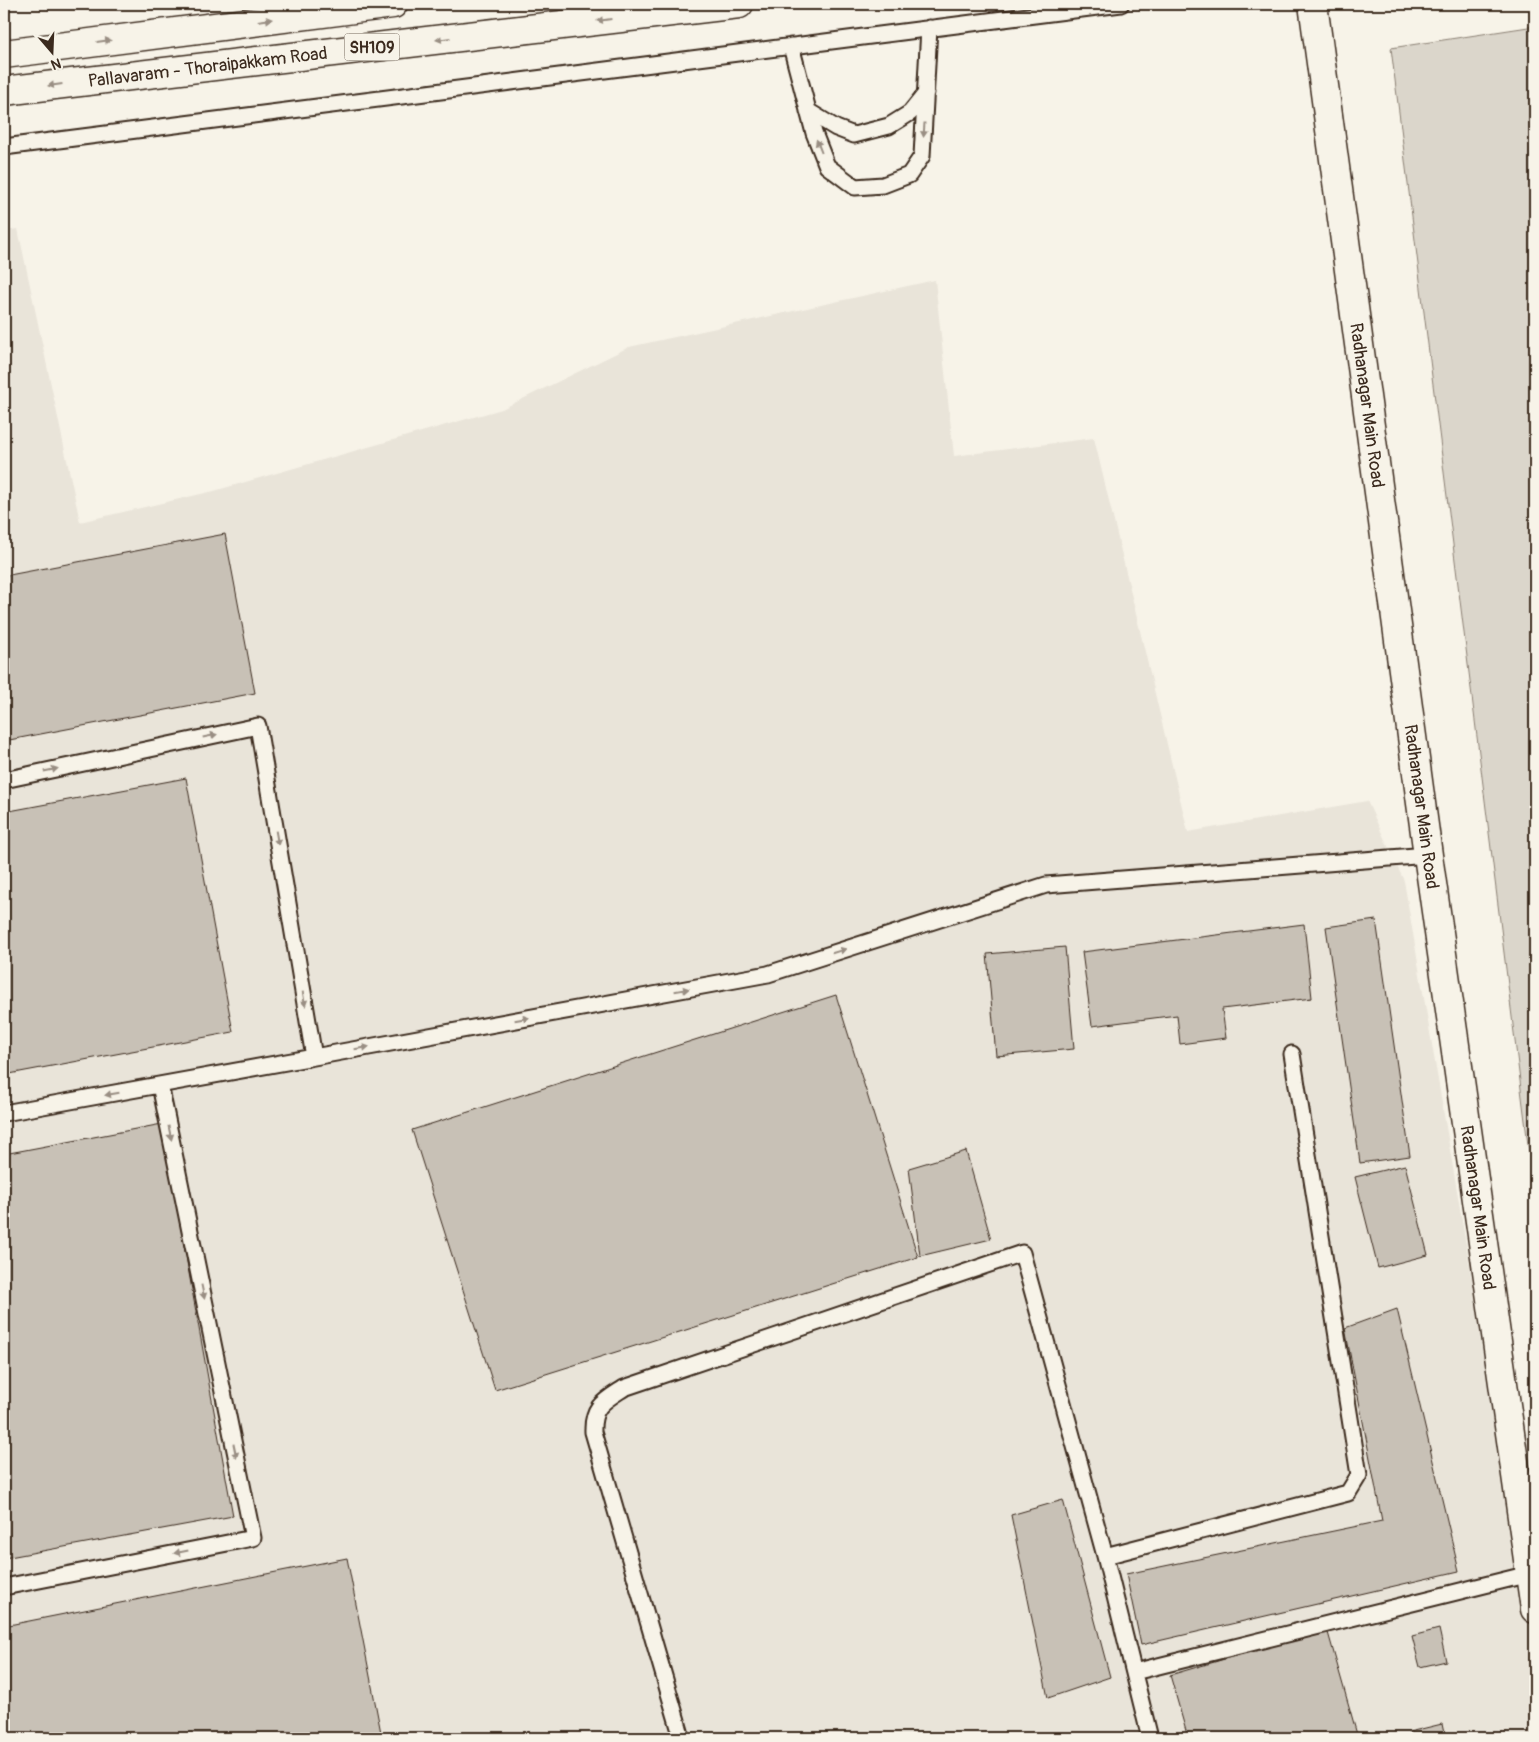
<svg xmlns="http://www.w3.org/2000/svg" width="1539" height="1742" font-family="Pangolin,sans-serif">
<style>
.built{fill:#e9e4d9}
.grass{fill:#dbd6cb;stroke:#8b8074}
.building{fill:#c8c1b6;stroke:#3b2a1e}
.lines{fill:none;stroke-linecap:round;stroke-linejoin:round}
.service-casing{stroke:#3b2a1e;stroke-width:19}
.tertiary-casing{stroke:#3b2a1e;stroke-width:31}
.primary-casing{stroke:#3b2a1e;stroke-width:31}
.service{stroke:#f7f3e8;stroke-width:15}
.tertiary{stroke:#f7f3e8;stroke-width:28}
.primary{stroke:#f7f3e8;stroke-width:28}
.oneway{fill:#998e83}
.labels{text-anchor:middle;stroke-width:4.5;stroke-linejoin:round;paint-order:stroke}
.shield{fill:#f7f3e8;stroke:#73665b;stroke-width:1}
.shield-label{font-size:16px;font-weight:bold;fill:#3b2a1e}
.street-label{font-size:18px;fill:#3b2a1e;stroke:#f7f3e8}
</style>
<rect width="100%" height="100%" fill="#f7f3e8"/>
<filter id="ink" filterUnits="userSpaceOnUse"><feTurbulence type="fractalNoise" baseFrequency=".02" numOctaves="2"/><feDisplacementMap in="SourceGraphic" scale="10" xChannelSelector="R" yChannelSelector="G"/><feConvolveMatrix kernelMatrix="1 2 1 2 8 2 1 2 1" color-interpolation-filters="sRGB"/></filter>
<g filter="url(#ink)">
<path class="built" d="M18 229 80 522 214 491 502 409 629 347 935 280 954 456 1094 438 1188 832 1367 801 1404 881 1535 1647V1738H4V231Z"/>
<path class="grass" d="M1535 26V1201L1391 48Z"/>
<path class="building" d="M225 534 255 693 4 741V576Z
M186 778 233 1032 4 1075V812Z
M1376 920 1410 1156 1360 1163 1326 927Z
M1304 924 1312 998 1222 1009 1226 1038 1180 1044 1177 1015 1092 1026 1082 952Z
M1065 947 1074 1049 996 1056 987 954Z
M836 995 918 1257 495 1390 412 1130Z
M162 1124 233 1516 4 1558V1154Z
M966 1151 991 1239 920 1256 909 1168Z
M1405 1165 1428 1255 1378 1268 1355 1177Z
M1397 1309 1459 1571 1141 1645 1126 1574 1382 1521 1345 1328Z
M1063 1500 1110 1677 1048 1698 1011 1515Z
M347 1558 382 1738H4V1626Z
M1327 1629 1358 1738H1188L1170 1675Z
M1439 1629 1446 1661 1420 1667 1412 1636Z
M1442 1724 1445 1738H1411L1409 1732Z"/>
<g class="lines">
<defs>
<path id="service" d="M791 46 814 133 827 166 855 187 883 185 909 175 922 156 929 28
M808 111 836 128 854 135 889 126 910 113 926 93
M4 147 1121 4
M4 780 258 726 314 1057 4 1113
M314 1057 768 974 1046 885 1428 855
M1105 1556 1348 1493 1359 1475 1292 1054
M4 1587 253 1538 160 1085
M1134 1672 1529 1574
M682 1738 593 1432C592 1406 604 1401 624 1388L1022 1253 1105 1556 1150 1738"/>
<g id="tertiary">
<path id="s1" d="M1313 4 1428 855 1535 1609"/>
</g>
<g id="primary">
<path d="M4 54 393 4"/>
<path id="s2" d="M4 91 739 4"/>
</g>
</defs>
<use href="#service" class="service-casing"/>
<use href="#tertiary" class="tertiary-casing"/>
<use href="#primary" class="primary-casing"/>
<use href="#service" class="service"/>
<use href="#tertiary" class="tertiary"/>
<use href="#primary" class="primary"/>
</g>
<defs><path id="oneway-solid" d="M-6-.8H1V-3.2L6.5 0L1 3.2V.8H-6Z" transform="scale(1.25)"/></defs>
<g class="oneway">
<use href="#oneway-solid" transform="translate(265 20) rotate(-7)"/>
<use href="#oneway-solid" transform="translate(604 20) rotate(173)"/>
<use href="#oneway-solid" transform="translate(443 39) rotate(173)"/>
<use href="#oneway-solid" transform="translate(104 41) rotate(-7)"/>
<use href="#oneway-solid" transform="translate(55 85) rotate(173)"/>
<use href="#oneway-solid" transform="translate(924 130) rotate(94)"/>
<use href="#oneway-solid" transform="translate(819 146) rotate(-111)"/>
<use href="#oneway-solid" transform="translate(210 736) rotate(-12)"/>
<use href="#oneway-solid" transform="translate(51 770) rotate(-12)"/>
<use href="#oneway-solid" transform="translate(277 838) rotate(80)"/>
<use href="#oneway-solid" transform="translate(839 951) rotate(-18)"/>
<use href="#oneway-solid" transform="translate(682 990) rotate(-10)"/>
<use href="#oneway-solid" transform="translate(304 999) rotate(80)"/>
<use href="#oneway-solid" transform="translate(522 1019) rotate(-10)"/>
<use href="#oneway-solid" transform="translate(362 1048) rotate(-10)"/>
<use href="#oneway-solid" transform="translate(112 1094) rotate(170)"/>
<use href="#oneway-solid" transform="translate(170 1133) rotate(78)"/>
<use href="#oneway-solid" transform="translate(203 1292) rotate(78)"/>
<use href="#oneway-solid" transform="translate(235 1451) rotate(78)"/>
<use href="#oneway-solid" transform="translate(181 1552) rotate(169)"/>
</g>
</g>
<g class="labels">
<rect class="shield" x="344.5" y="33.5" width="55" height="27" rx="4"/>
<g class="shield-label">
<text x="372" y="53">SH109</text>
</g>
<g class="street-label">
<text dy="6" stroke="none"><textPath href="#s2" startOffset="205">Pallavaram - Thoraipakkam Road</textPath></text>
<text dy="6" stroke="none"><textPath href="#s1" startOffset="405">Radhanagar Main Road</textPath></text>
<text dy="6" stroke="none"><textPath href="#s1" startOffset="810">Radhanagar Main Road</textPath></text>
<text dy="6" stroke="none"><textPath href="#s1" startOffset="1215">Radhanagar Main Road</textPath></text>
</g>
</g>
<rect width="1539" height="1742" fill="none" stroke="#f7f3e8" stroke-width="20"/>
<rect x="10" y="10" width="1519" height="1722" fill="none" stroke="#3b2a1e" stroke-width="2" filter="url(#ink)"/>
<g transform="translate(52 52) rotate(161)" stroke="#f7f3e8" stroke-width="4" paint-order="stroke">
<path d="M0-4L9 19L0 12L-9 19Z" fill="#3b2a1e"/>
<text y="-8" font-size="14" font-weight="bold" text-anchor="middle" fill="#3b2a1e">N</text>
</g>
</svg>
